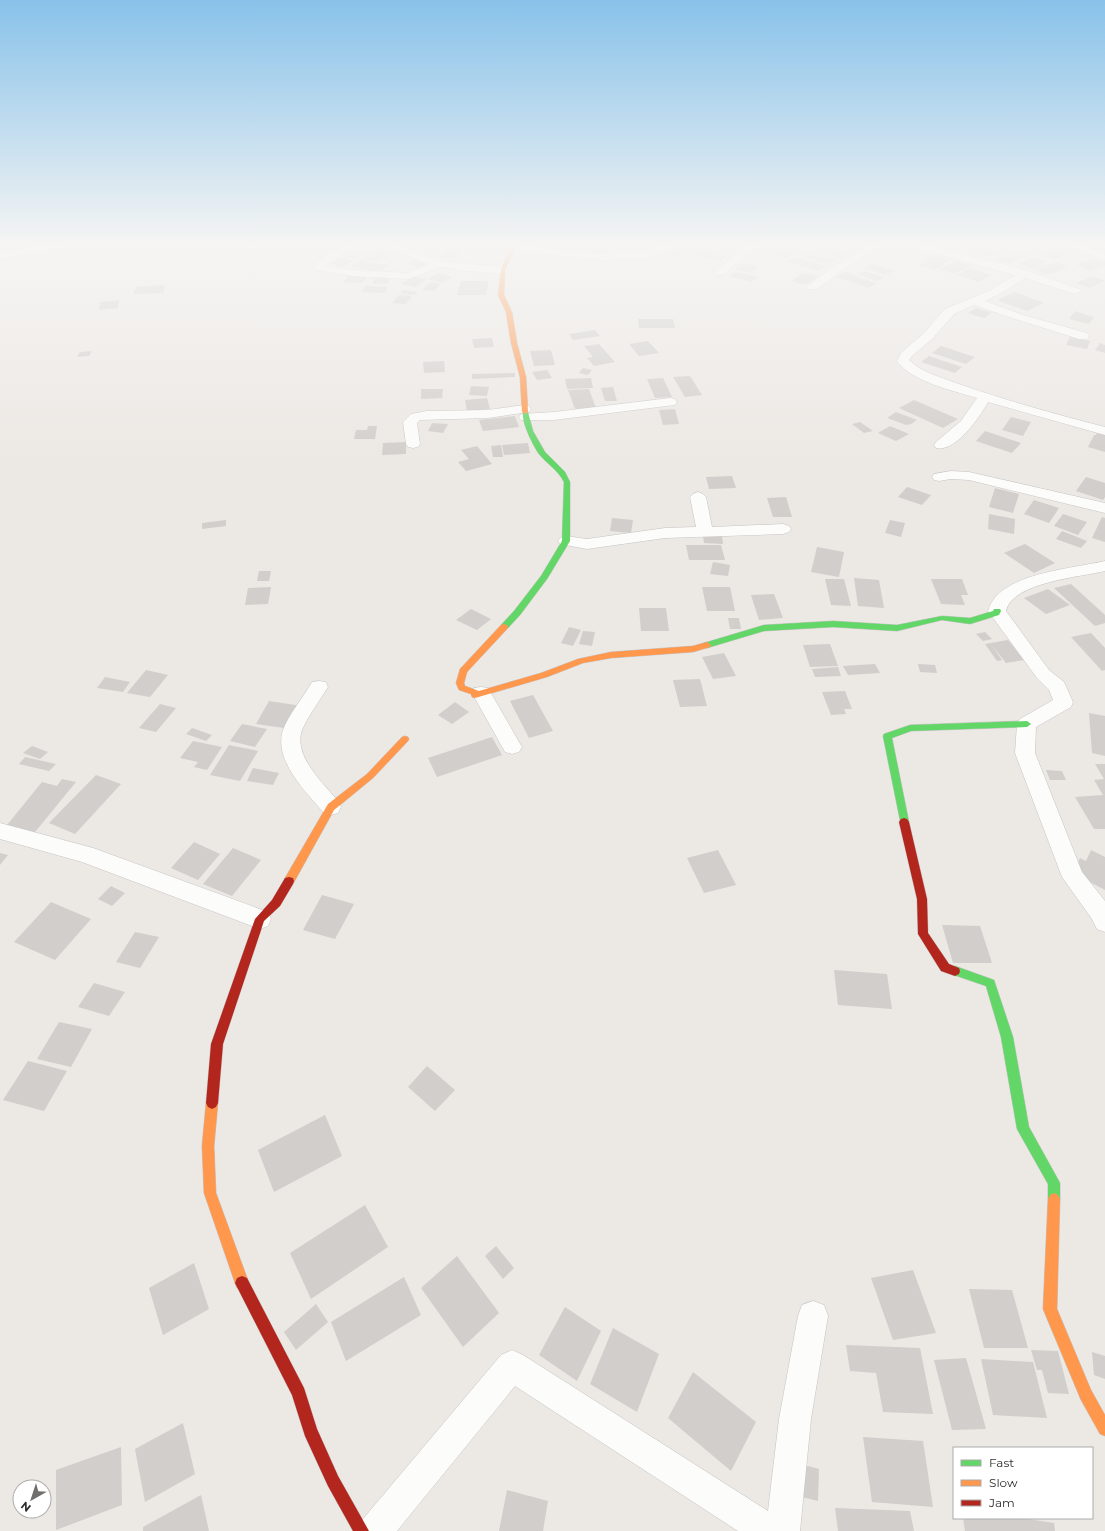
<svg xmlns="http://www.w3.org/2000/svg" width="1105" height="1531" font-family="Montserrat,sans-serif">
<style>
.building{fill:#d1cecb}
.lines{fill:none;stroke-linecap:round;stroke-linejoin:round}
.street-casing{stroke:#c5c4c5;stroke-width:1}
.fast-casing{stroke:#c5c4c5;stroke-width:1}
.slow-casing{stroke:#c5c4c5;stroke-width:1}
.jam-casing{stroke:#c5c4c5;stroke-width:1}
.street{fill:#fcfcfb;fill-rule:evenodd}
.fast{fill:#63d668;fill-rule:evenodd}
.slow{fill:#ff974d;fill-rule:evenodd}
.jam{fill:#b3261e;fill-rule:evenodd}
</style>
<rect width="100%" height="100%" fill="#ece8e4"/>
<path class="building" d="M571 246H586L583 250 569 249Z
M591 246H607L601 254 586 252Z
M617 246H644L648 247 641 253Z
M677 246H694L696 247 680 258 668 256 670 254 667 253 673 249 676 250 677 248H675Z
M700 246H723L734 249 726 255 698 248Z
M763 246H774L796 252 787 258 757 250Z
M813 246H828L850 254 841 258 810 248Z
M946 246H967L960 251Z
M986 247 1000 252 991 257 977 252Z
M1054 248 1068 252 1055 260 1041 256Z
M377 249 394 252 385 259 382 258 377 262 363 259Z
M446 249 462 250 455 259 439 257Z
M697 249 726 256 720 261 690 254Z
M352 250 365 254 355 259 342 254Z
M805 250 837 260 829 265 797 255Z
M1015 251 1029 255 1009 264 996 259Z
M936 253 952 258 935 270 918 265 921 263 931 265 923 262Z
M338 256 353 261 341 267 325 262Z
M795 257 826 266 819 271 787 262Z
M1034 257 1048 262 1034 269 1019 264Z
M1094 258 1105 262V265L1090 271 1076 265Z
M415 259 429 262 420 268 406 264Z
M360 260 388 265 379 272 351 266Z
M956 261 971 266 954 274 939 269Z
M1056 262 1069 267 1048 275 1034 270Z
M744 263 758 267 750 273 736 269Z
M872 264 894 271 886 275 864 268Z
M970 268 991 275 979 282 957 275Z
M864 271 884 277 877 281 857 274Z
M736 272 758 277 751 282 729 276Z
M845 272 864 279 877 283 868 288 856 283 861 280 855 283 836 277Z
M438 273 452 277 442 283 428 279Z
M803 273 818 276 806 285 791 281Z
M349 275 367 277 362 283 344 282Z
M376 276 391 277 388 284H372Z
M413 276 427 279 415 287 401 284Z
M1093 276 1105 281 1089 288 1076 283Z
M461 281H489L486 295H457Z
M430 282 441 284 434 291 422 290Z
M165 285 163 293 133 294 136 287Z
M365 286 388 287 384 293 362 292Z
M403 290 417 292 414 295 400 293Z
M1015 292 1044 303 1027 311 997 300Z
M399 295 412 296 406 304 392 303Z
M119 300 118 308 99 310 100 302Z
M976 308 992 313 984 318 968 313Z
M1075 311 1084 314 1094 317 1089 324 1069 319Z
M638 319H673L675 328H639Z
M595 330 600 336 573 340 569 334Z
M1070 337 1090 341 1087 349 1066 345Z
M492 338 494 347 474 348 472 339Z
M648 341 659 353 639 356 629 344Z
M1100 343 1105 345V353L1095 350Z
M599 344 615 362 594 366 587 358 593 357 584 346Z
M941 346 975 357 966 364 932 353Z
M551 350 555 365 534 366 530 351Z
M92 351 89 356 77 357 80 352Z
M929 356 962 367 955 373 921 362Z
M444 361 445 372 424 373 423 362Z
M583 368 592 370 588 375 579 373Z
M547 370 552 378 537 380 532 372Z
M515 373V377L472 379V374Z
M690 376 702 395 685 397 673 377Z
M591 378 593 388 567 389 565 379Z
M663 378 672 397 655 398 647 379Z
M471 386 489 387 487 396 469 395Z
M613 387 617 401H605L601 388Z
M421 389H443L442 398 421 399Z
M589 389 596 408 575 409 568 390Z
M487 398 490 409 467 411 465 400Z
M914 400 958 419 943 428 899 408Z
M675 409 679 424 663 425 659 410Z
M896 412 917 420 911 424 906 425 887 418Z
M515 416 519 427 483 431 479 420Z
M1011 417 1031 422 1023 436 1002 430Z
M860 422 873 431 864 433 852 424Z
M432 423 448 424 443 433 428 431Z
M368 426H377L375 439H354L356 430H367Z
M890 426 909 434 896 441 878 433Z
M985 431 1021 443 1012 453 976 441Z
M1097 433 1105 435V452L1088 447 1094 435H1096Z
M406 442V454L382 455 383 443Z
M528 443 530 453 504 455 502 445Z
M501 445 503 457H493L491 446Z
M477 446 492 464 466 471 458 462 469 459 461 450Z
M732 476 736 488 709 489 706 477Z
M1086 477 1105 483V497L1103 500 1076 491Z
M907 487 931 495 922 505 898 497Z
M995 488 1019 494 1013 513 989 507Z
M786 497 792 517H773L767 498Z
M1034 500 1059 508 1049 523 1024 514Z
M989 514 1015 519 1014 534 988 529Z
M1063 514 1087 522 1078 535 1054 526Z
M1102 517 1105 518V542L1092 538Z
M612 518 633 520 631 533 610 531Z
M226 520V526L202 529V523Z
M890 520 905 523 901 537 885 533Z
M1062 531 1087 541 1081 548 1056 539Z
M703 536H722L723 544 704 543Z
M1025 544 1055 563 1034 573 1004 553Z
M686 545H721L725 560H689Z
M817 547 844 552 839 577 811 572Z
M713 562 730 565 728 576 710 574Z
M259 571H271L269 581H257Z
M854 578 879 580 884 608 858 606Z
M825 579H844L851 606 831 605Z
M931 579H962L968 595H961L965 605 941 604Z
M1071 584 1105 615V623L1095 626 1054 588Z
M271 587 268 604 245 605 248 588Z
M702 587H730L735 611H707Z
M1048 589 1070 605 1046 614 1024 598Z
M774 594 783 618 759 620 751 595Z
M639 608H666L669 631H641Z
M471 609 491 619 477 630 456 620Z
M728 618H739L741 629H730Z
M569 627 581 630 573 646 561 643Z
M583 631 595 632 592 646 579 644Z
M985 632 992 639 983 641 976 634Z
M1091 633 1105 648V670L1102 671 1071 637Z
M1008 640 1024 660 1006 663 991 644 1002 660 997 661 985 644Z
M830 644 838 666 810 667 803 645Z
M724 653 736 676 713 679 702 657Z
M875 664 880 673 848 675 843 666Z
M918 664 935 665 937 673 920 672Z
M838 667 841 676 815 677 812 669Z
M146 670 168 675 150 697 127 693Z
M105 677 130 682 123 692 97 688Z
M700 679 707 706 680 707 673 680Z
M845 691 852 709H844L846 714 831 715 822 692Z
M533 695 553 731 529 738 510 701Z
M269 701 302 706 291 729 256 724Z
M455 702 469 712 452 724 438 715Z
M160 704 176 708 156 732 139 728Z
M1089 713 1105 716V756L1092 753Z
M242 724 267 729 255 747 230 741Z
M192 728 212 735 206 741 186 734Z
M492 737 502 755 437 777 428 758Z
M193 741 222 747 207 770 194 767 198 762 180 758Z
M229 745 258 751 240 781 210 775Z
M32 746 48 752 40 759 23 753Z
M25 757 56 764 49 771 19 764Z
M1095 764H1105V829H1094L1075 797 1103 795 1094 780 1104 779Z
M253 768 279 773 273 785 247 781Z
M1046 770 1062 771 1066 780H1050Z
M96 775 121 784 75 834 49 823Z
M62 779 76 782 35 832 7 825 42 782 57 786Z
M194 842 220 854 198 880 171 868Z
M233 848 261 860 232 896 203 884Z
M718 850 736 885 704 893 687 858Z
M1091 850 1105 857V890L1078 876 1075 868 1080 858 1086 861Z
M0 853 8 855 0 865Z
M111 886 125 893 112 906 98 899Z
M322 895 354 904 335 939 303 930Z
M51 902 91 919 55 960 14 942Z
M942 925 980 926 992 963H953Z
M135 932 159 937 140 968 116 962Z
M834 970 887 974 892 1009 838 1005Z
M94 983 125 992 109 1016 78 1007Z
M59 1022 92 1029 71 1067 37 1059Z
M28 1061 67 1071 44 1111 3 1100Z
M427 1066 455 1090 435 1111 408 1087Z
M325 1115 342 1156 274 1192 258 1150Z
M365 1205 388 1247 311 1299 290 1253Z
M496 1246 514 1268 503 1279 485 1256Z
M457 1256 499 1313 463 1347 421 1288Z
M194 1263 209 1309 163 1335 149 1288Z
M913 1270 936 1333 893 1340 871 1278Z
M404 1277 421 1315 346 1361 331 1322Z
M969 1289 1012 1290 1028 1348H984Z
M316 1304 328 1322 296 1350 284 1332Z
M565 1307 601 1331 577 1381 539 1355Z
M613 1328 659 1354 637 1412 590 1384Z
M846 1345 920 1348 933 1414 883 1412 876 1373 850 1371Z
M1031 1350 1058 1351 1069 1394 1048 1393 1042 1370H1037Z
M1092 1352 1105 1356V1379L1094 1375Z
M966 1358 986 1429 952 1430 934 1360Z
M981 1359 1033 1362 1047 1418 993 1415Z
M693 1372 756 1422 731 1471 668 1418Z
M183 1423 195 1474 145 1502 135 1449Z
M863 1437 923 1441 933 1507 872 1502Z
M121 1447 122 1505 56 1530V1470Z
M800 1464 819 1469 818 1501 798 1496Z
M507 1490 548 1501 543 1531H499Z
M201 1495 209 1531H143V1527Z
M835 1508 910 1511 914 1531H838Z
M963 1518H1022L1054 1523 1055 1531H965Z"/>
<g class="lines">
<defs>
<path id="street" d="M36 246H62L57 249 0 259V253Z
M341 246H355L325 266 353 270 408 273 428 264 386 246H403L428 257 447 262 503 267 508 270 503 273H494L466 271 439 267 409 279 353 276 316 270 315 268 316 262Z
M510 246H530L603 254 648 252 657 246H670L650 258 603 260 514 251 510 250 509 248Z
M744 246H756L725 274H717L716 272 717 270Z
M867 246H880L844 269 817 289H809L807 287 809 285 836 265Z
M915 246H934L1028 271 1079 289 1081 291 1075 294 1025 278 1005 291 985 301 1023 315 1087 333 1089 336 1087 339H1079L1015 319 974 305 954 314 933 338 912 356 909 360C921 372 940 377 956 383 1004 400 1055 414 1105 427V435L988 402C980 417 955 453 936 448L934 445 936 442 961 421 977 398C954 391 910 381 897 361L901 353 924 333 945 309 991 290 1015 275 916 248Z
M1068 246H1085L1105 253V260Z
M670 398 675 399 677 402 675 405 554 420H521L519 417 521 414 554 412Z
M524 405 529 406 531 409 529 412 488 418 420 420 417 423 420 444 418 447 413 448 408 447 406 444 403 422 411 414 427 411 488 410Z
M951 471 969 472 1105 503V513L969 480 951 479 939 481 934 480 932 477 934 474Z
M698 492 703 494 706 497 712 527 783 524 789 526 791 529 789 532 783 534 665 538 587 549 560 544 558 541 560 538 566 536 587 539 665 528 696 527 690 497 693 494Z
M1105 561V571C1081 577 1012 582 1006 611L1049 670 1064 682 1073 702 1071 707 1036 727 1035 753 1082 872 1105 901V932L1097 929 1092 919 1062 877 1015 753 1017 724 1020 719 1053 700 1049 690 1037 678 988 611C998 573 1072 569 1105 561Z
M319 681 326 682 328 687C320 700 308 716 302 730 293 756 323 783 338 801L341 807 338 813 331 815 324 813C306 792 273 760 283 730 288 716 304 696 312 682Z
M481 687 488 688 519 742 522 747 519 752 512 754 505 752 472 693 474 688Z
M0 823 93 848 268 912 271 919 268 926 260 929 82 862 0 839Z
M813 1301 824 1305 828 1316 811 1419 800 1531H738L515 1386 397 1531H358L363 1519 501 1355 512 1350 523 1355 768 1511 779 1419 798 1316 802 1305Z"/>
<path id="fast" d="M523 411 528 412 533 431 545 452 565 472 570 482V541L547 579 520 615 507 629H501L500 627 501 625 514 611 541 576 562 541 564 482C558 470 547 464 539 454 533 445 521 422 523 411Z
M994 609H1000L1001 611 999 615 970 624 942 620 897 631 833 627 764 631 707 648 703 645 704 643 764 625 833 621 897 625 942 616 970 618 993 611Z
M1027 721 1031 724 1027 727 911 731 892 738 909 822 907 825H901L883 736 884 734 910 725Z
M955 966 994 980 1013 1037 1029 1127 1060 1183V1199L1058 1203 1054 1205 1050 1203 1048 1199V1184L1017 1129 1001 1037 986 986 951 974 950 971 951 968Z"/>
<path id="slow" d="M511 246H516L505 270 504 295 512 312 517 343 526 377 528 412 525 414 522 412 520 377 511 343 506 312 498 295 501 270Z
M504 624 507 625 508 627 507 629 467 672 464 683 465 686 479 691 541 673 578 659 611 652 693 646 707 642 711 645 710 647 693 652 611 658 583 663 547 677 475 698 472 697 471 694 459 690 456 683 460 669 501 625Z
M405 736 408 737 409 739 408 741 373 778 334 810 293 884 289 885 285 884 284 881 285 878 328 804 367 774 402 737Z
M212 1097 216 1099 218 1103 214 1146 216 1193 249 1283 247 1288 242 1290 237 1288 235 1283 204 1193 202 1146 206 1103 208 1099Z
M1054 1193 1058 1195 1060 1199 1057 1309 1091 1390 1105 1415V1436L1100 1434 1081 1400 1043 1309 1048 1199 1050 1195Z"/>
<path id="jam" d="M904 818 907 819 909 822 927 899 928 933 949 964 959 968 960 971 959 974 955 976 941 971 918 934 917 899 899 822 901 819Z
M289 877 293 878 294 881 293 884 280 906 264 921 223 1044 218 1103 216 1107 212 1109 208 1107 206 1103 211 1044 255 919 272 900 285 878Z
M242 1276 247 1278 304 1388 317 1429 338 1476 369 1531H353L328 1486 305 1436 292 1395 235 1283 237 1278Z"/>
</defs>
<use href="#street" class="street-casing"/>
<use href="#fast" class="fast-casing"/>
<use href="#slow" class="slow-casing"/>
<use href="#jam" class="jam-casing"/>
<use href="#street" class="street"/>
<use href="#fast" class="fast"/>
<use href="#slow" class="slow"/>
<use href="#jam" class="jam"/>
</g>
<linearGradient id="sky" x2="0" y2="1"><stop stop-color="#88c2ea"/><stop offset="0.53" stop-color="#f6f5f3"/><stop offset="1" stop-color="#f6f5f3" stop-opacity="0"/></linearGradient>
<rect width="1105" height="461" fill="url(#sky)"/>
<rect x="953" y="1447" width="140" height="72" fill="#ffffff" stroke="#ababab"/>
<rect x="961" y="1460" width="20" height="6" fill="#63d668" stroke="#ababab"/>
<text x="989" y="1467" font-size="12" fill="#2e2e2e">Fast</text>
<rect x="961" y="1480" width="20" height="6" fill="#ff974d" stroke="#ababab"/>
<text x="989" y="1487" font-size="12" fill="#2e2e2e">Slow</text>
<rect x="961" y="1500" width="20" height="6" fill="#b3261e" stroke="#ababab"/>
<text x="989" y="1507" font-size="12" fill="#2e2e2e">Jam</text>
<g transform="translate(32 1499) rotate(219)"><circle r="19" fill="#ffffff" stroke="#ababab"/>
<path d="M0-3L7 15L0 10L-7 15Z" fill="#706f6e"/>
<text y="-6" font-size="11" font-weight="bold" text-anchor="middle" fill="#2e2e2e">N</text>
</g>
</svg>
